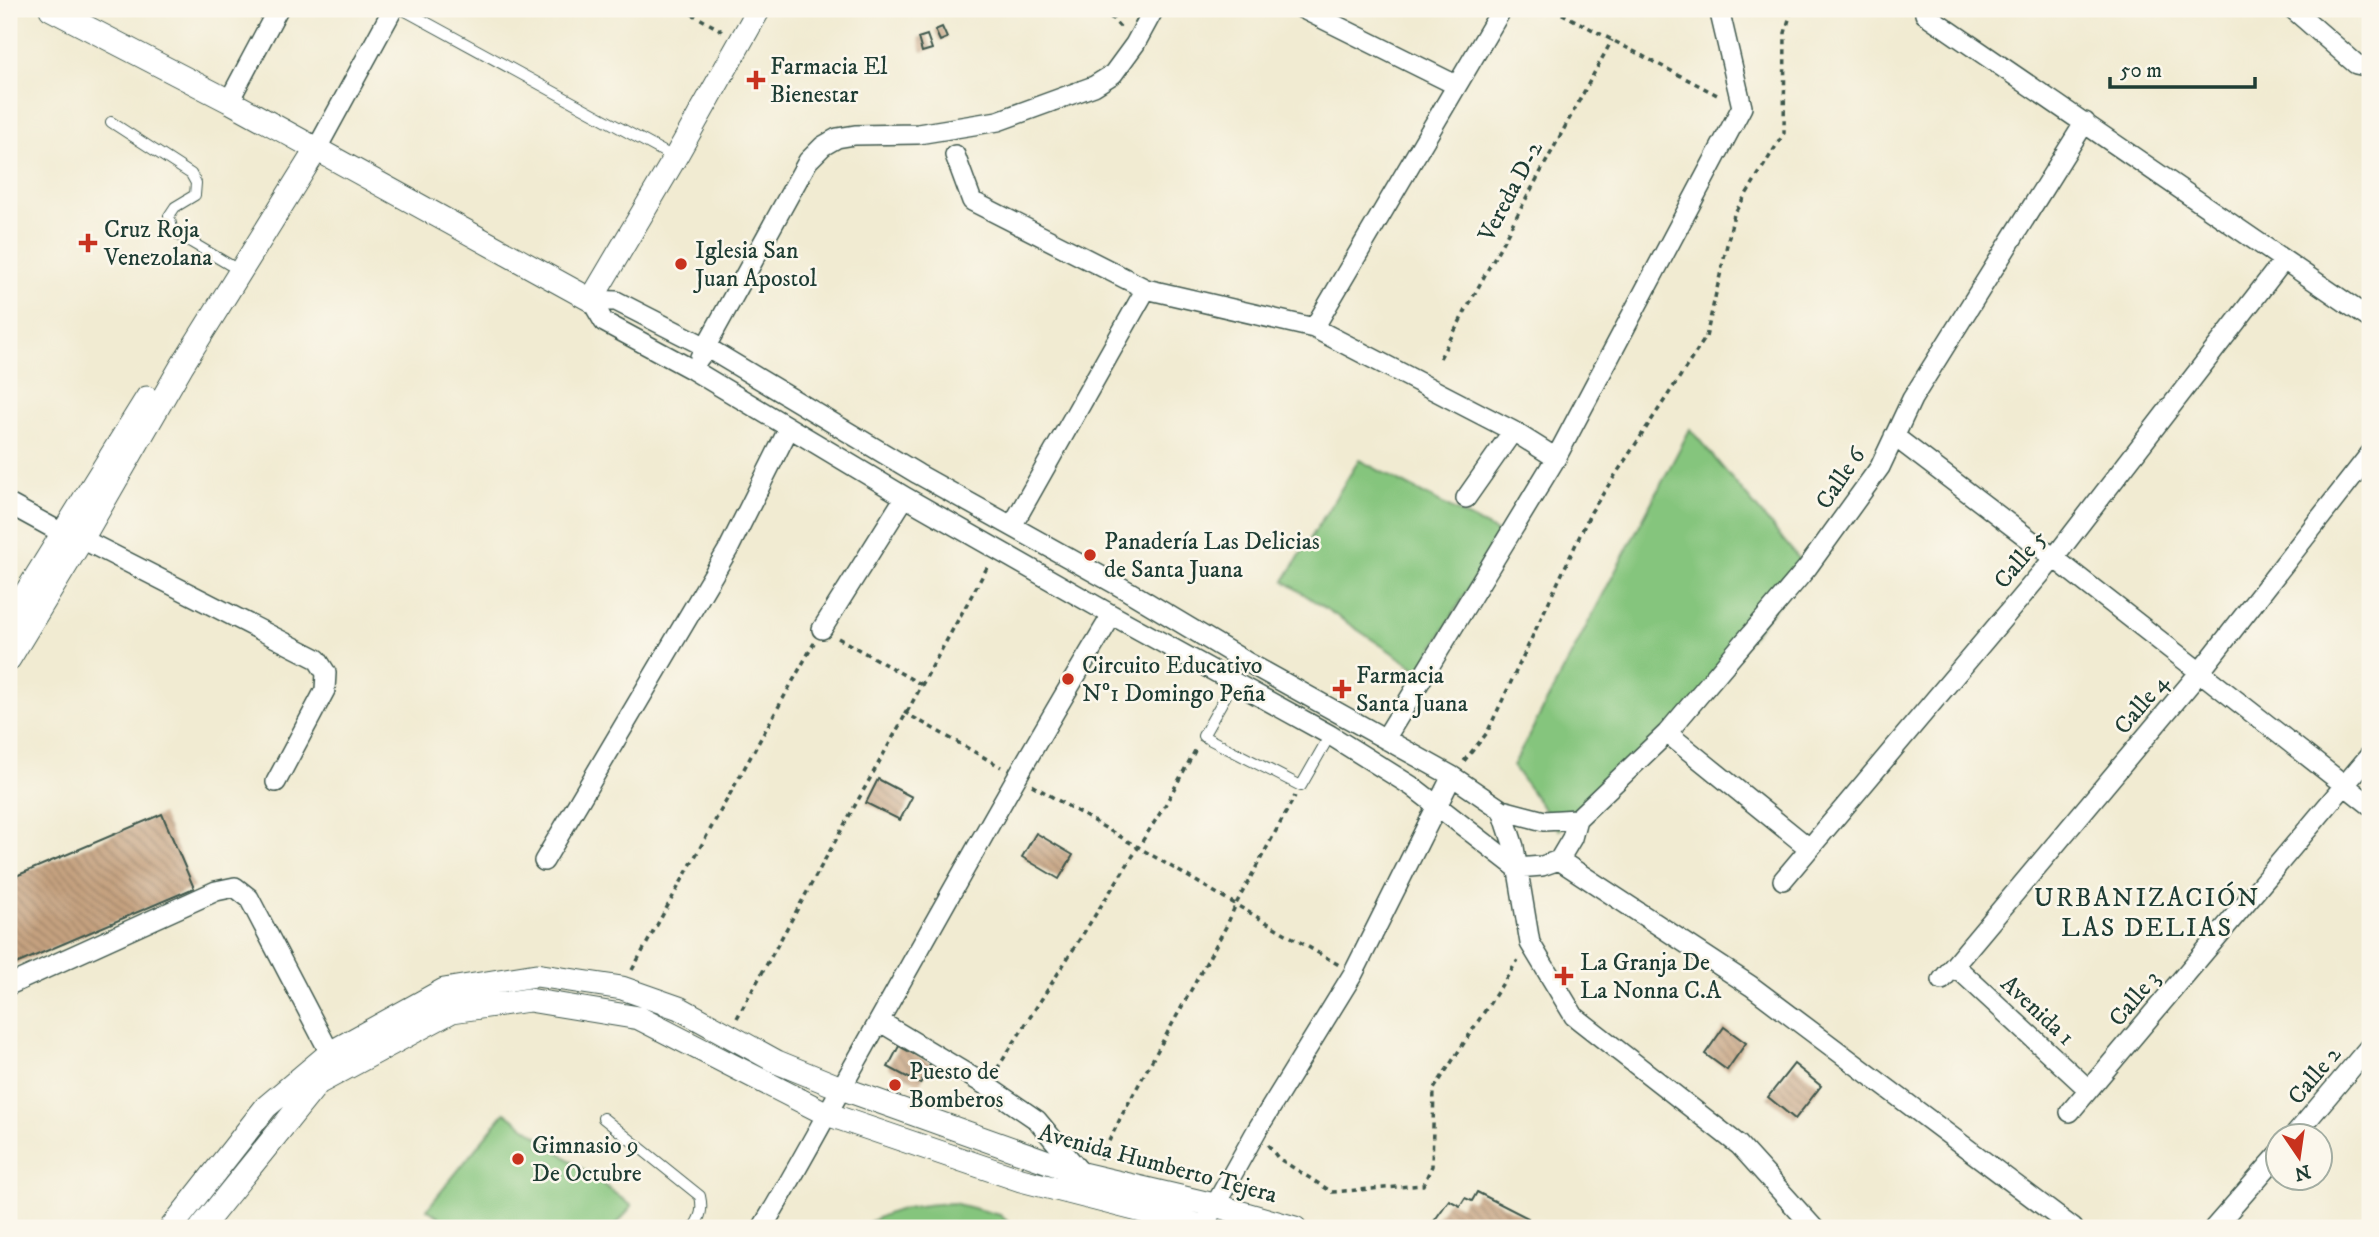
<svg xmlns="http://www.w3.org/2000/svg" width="2379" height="1237" font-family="'IM FELL DW Pica',serif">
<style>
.park{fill:#85c57d;stroke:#528158;stroke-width:2}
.building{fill:url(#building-back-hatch)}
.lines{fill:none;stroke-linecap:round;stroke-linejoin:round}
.service-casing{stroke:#3e574c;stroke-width:12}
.minor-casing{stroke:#3e574c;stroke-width:22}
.tertiary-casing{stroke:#3e574c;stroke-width:25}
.path{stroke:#3e574c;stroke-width:3.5;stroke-dasharray:5 5;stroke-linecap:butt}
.service{stroke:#fff;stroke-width:10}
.minor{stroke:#fff;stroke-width:19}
.tertiary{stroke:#fff;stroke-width:23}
.poi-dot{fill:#c8321e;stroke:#fbf7ec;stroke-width:2.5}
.labels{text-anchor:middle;stroke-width:5;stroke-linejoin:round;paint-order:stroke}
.poi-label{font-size:24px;fill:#1f3d34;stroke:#fbf7ec;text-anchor:start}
.street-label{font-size:24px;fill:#1f3d34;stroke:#fbf7ec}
.neighbourhood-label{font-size:26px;letter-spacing:2px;fill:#1f3d34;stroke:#fbf7ec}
</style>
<defs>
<pattern id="building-back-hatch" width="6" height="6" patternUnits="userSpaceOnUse" patternTransform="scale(1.75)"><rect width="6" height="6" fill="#c5a17f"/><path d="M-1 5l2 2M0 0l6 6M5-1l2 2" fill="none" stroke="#9f8469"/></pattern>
</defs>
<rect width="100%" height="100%" fill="#fbf7ec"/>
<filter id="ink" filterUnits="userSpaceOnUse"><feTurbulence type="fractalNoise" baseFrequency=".0143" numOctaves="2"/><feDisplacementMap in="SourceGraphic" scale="14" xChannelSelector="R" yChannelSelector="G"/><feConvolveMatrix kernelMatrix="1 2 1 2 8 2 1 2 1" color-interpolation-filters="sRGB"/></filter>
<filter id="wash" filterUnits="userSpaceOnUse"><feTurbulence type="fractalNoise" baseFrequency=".00686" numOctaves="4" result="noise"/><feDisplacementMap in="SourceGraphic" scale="28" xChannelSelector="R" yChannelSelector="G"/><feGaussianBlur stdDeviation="1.57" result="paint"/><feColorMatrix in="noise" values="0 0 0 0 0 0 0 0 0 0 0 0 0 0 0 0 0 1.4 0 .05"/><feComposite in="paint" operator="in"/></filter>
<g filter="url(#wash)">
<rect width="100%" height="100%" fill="#f1ebd2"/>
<path class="park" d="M1690 429 1807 568 1678 728 1559 830 1513 766Z
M1359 460 1500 534 1420 671 1284 581Z
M505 1112 632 1206 614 1228H454L427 1209Z
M953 1203 1000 1215 1015 1228H860C891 1207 917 1205 953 1203Z
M381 1221 404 1228H318Z"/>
<g id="blocks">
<path class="building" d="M942 27 947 38 940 41 935 30Z
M927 35 932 49 922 52 918 38Z
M878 779 912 797 900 820 866 803Z
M162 814 194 888 9 967V879Z
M1036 833 1073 855 1059 879 1022 857Z
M1724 1027 1746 1043 1727 1070 1705 1054Z
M899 1046 931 1063 920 1084 888 1067Z
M1794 1064 1821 1086 1795 1119 1768 1097Z
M1477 1192 1528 1218 1526 1225 1528 1228H1442L1432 1224 1449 1200 1460 1206 1465 1198 1472 1201Z"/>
</g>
</g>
<g filter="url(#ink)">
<use href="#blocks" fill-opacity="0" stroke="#3e574c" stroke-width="2"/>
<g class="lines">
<defs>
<path id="service" d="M402 9 675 158
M111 122 191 174 196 183 195 195 175 207 169 216 172 228 179 235 230 265
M1234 681 1203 736 1301 786 1330 735
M603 1118 700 1196C703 1209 701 1217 693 1228"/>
<path id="minor" d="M1303 9 1456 85
M2293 9 2356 64 2370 67
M1925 14 2370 319
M229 101 278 9
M316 150 393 9
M955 155 972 201 1146 289 1314 328 1513 431 1556 458
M591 300 604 322 693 370 905 497 1112 615 1330 735 1413 787 1517 868 1542 866 1559 860 1572 838 1577 819
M591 300 616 301 706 347 918 474 1128 591 1245 661 1452 776 1502 810 1544 821 1577 819
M1314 328 1502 9
M700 357 808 161 823 146 837 138 855 135 918 134 998 121 1094 86 1113 74 1135 44 1154 9
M1894 436 2054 558 2370 805
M1466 498 1513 431
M9 504 62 533 82 539 317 659 326 673 325 690 276 782
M1012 526 1146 289
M822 629 905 497
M1667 733 1809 848
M1385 739 1556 458 1742 107 1719 9
M1502 810 1514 847 1530 943 1574 1016 1739 1145 1814 1228
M1577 819 1667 733 1807 568 1880 467 1912 399 2085 122
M1559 860 1751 986 2073 1228
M544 861 729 548 789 428
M1783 880 2054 558 2283 261
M1955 966 2088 1089
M1942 980 2200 672 2370 454
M9 985 216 891 235 887 249 898 330 1053
M879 1021 987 1086 1037 1120 1082 1174
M2070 1112 2370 755
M2294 1136 2370 1046
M1209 1216 1257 1130 1353 974 1452 776
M762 1228C797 1171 828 1111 861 1053 944 906 1025 759 1112 615
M2214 1228 2278 1155"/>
<path id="tertiary" d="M51 9 229 101 591 300 675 158 759 9
M9 620 147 398
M9 659 82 539 181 367 316 150
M171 1228 266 1107 330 1053 444 990 536 975 622 988 679 1008 777 1062 841 1088 1082 1174 1214 1205 1295 1228
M201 1228 318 1083 452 1011 529 1000 639 1018 827 1114 1021 1180 1209 1228"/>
</defs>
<use href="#service" class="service-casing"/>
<use href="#minor" class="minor-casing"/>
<use href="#tertiary" class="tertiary-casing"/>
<path class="path" d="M683 9 724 32
M1103 9 1122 29
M1553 9 1721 97
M1440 358 1612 40
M838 638 922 685
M904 712 1001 767
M1464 761 1487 733 1591 512 1706 337 1734 214 1784 133 1785 33 1792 9
M1032 785 1339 965
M632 970 814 643
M737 1018 988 566
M997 1069 1164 807 1196 749
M1268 1145 1278 1158 1332 1192 1423 1185 1432 1166 1434 1089 1518 960
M1100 1159 1123 1113 1227 925 1236 904 1295 796"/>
<use href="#service" class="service"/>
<use href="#minor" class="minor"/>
<use href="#tertiary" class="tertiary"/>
</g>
</g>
<g class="poi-dot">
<path d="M752.5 69.5h7v7h7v7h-7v7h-7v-7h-7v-7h7z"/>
<path d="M84.5 232.5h7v7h7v7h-7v7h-7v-7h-7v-7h7z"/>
<circle cx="681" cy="264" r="7"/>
<circle cx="1090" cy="555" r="7"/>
<circle cx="1068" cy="679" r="7"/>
<path d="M1338.5 678.5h7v7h7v7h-7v7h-7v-7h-7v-7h7z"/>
<path d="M1560.5 965.5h7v7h7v7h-7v7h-7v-7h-7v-7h7z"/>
<circle cx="895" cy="1085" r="7"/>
<circle cx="518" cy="1159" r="7"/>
</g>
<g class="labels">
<g class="poi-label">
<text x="770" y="74">Farmacia El<tspan x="770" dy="28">Bienestar</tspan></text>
<text x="104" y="237">Cruz Roja<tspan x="104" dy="28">Venezolana</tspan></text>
<text x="695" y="258">Iglesia San<tspan x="695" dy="28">Juan Apostol</tspan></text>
<text x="1104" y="549">Panadería Las Delicias<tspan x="1104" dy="28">de Santa Juana</tspan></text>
<text x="1082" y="673">Circuito Educativo<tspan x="1082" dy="28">Nº1 Domingo Peña</tspan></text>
<text x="1356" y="683">Farmacia<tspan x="1356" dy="28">Santa Juana</tspan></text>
<text x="1580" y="970">La Granja De<tspan x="1580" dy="28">La Nonna C.A</tspan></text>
<text x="909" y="1079">Puesto de<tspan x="909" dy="28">Bomberos</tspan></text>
<text x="532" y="1153">Gimnasio 9<tspan x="532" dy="28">De Octubre</tspan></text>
</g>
<g class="street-label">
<text transform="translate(1510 191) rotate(-62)" y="8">Vereda D-2</text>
<text transform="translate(1840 478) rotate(-56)" y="8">Calle 6</text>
<text transform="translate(2020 559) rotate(-50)" y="8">Calle 5</text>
<text transform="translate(2141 704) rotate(-50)" y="8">Calle 4</text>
<text transform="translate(2134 998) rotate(-50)" y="8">Calle 3</text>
<text transform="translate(2038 1010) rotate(43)" y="8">Avenida 1</text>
<text transform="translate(2314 1075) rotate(-50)" y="8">Calle 2</text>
<text transform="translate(1158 1163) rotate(15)" y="8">Avenida Humberto Tejera</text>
</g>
<g class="neighbourhood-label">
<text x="2147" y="906">URBANIZACIÓN<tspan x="2147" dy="30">LAS DELIAS</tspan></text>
</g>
</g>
<rect width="2379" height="1237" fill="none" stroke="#fbf7ec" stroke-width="35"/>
<g transform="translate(2299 1157) rotate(167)"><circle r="33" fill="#fbf7ec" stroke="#a3ada2" stroke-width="2"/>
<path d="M0-5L12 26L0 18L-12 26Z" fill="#c8321e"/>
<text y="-10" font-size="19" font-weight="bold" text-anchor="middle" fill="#1f3d34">N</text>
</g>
<path d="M2110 77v10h145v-10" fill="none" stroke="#1f3d34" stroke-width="3.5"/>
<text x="2120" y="77" font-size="21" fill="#1f3d34" stroke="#fbf7ec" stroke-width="5" paint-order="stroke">50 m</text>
</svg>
